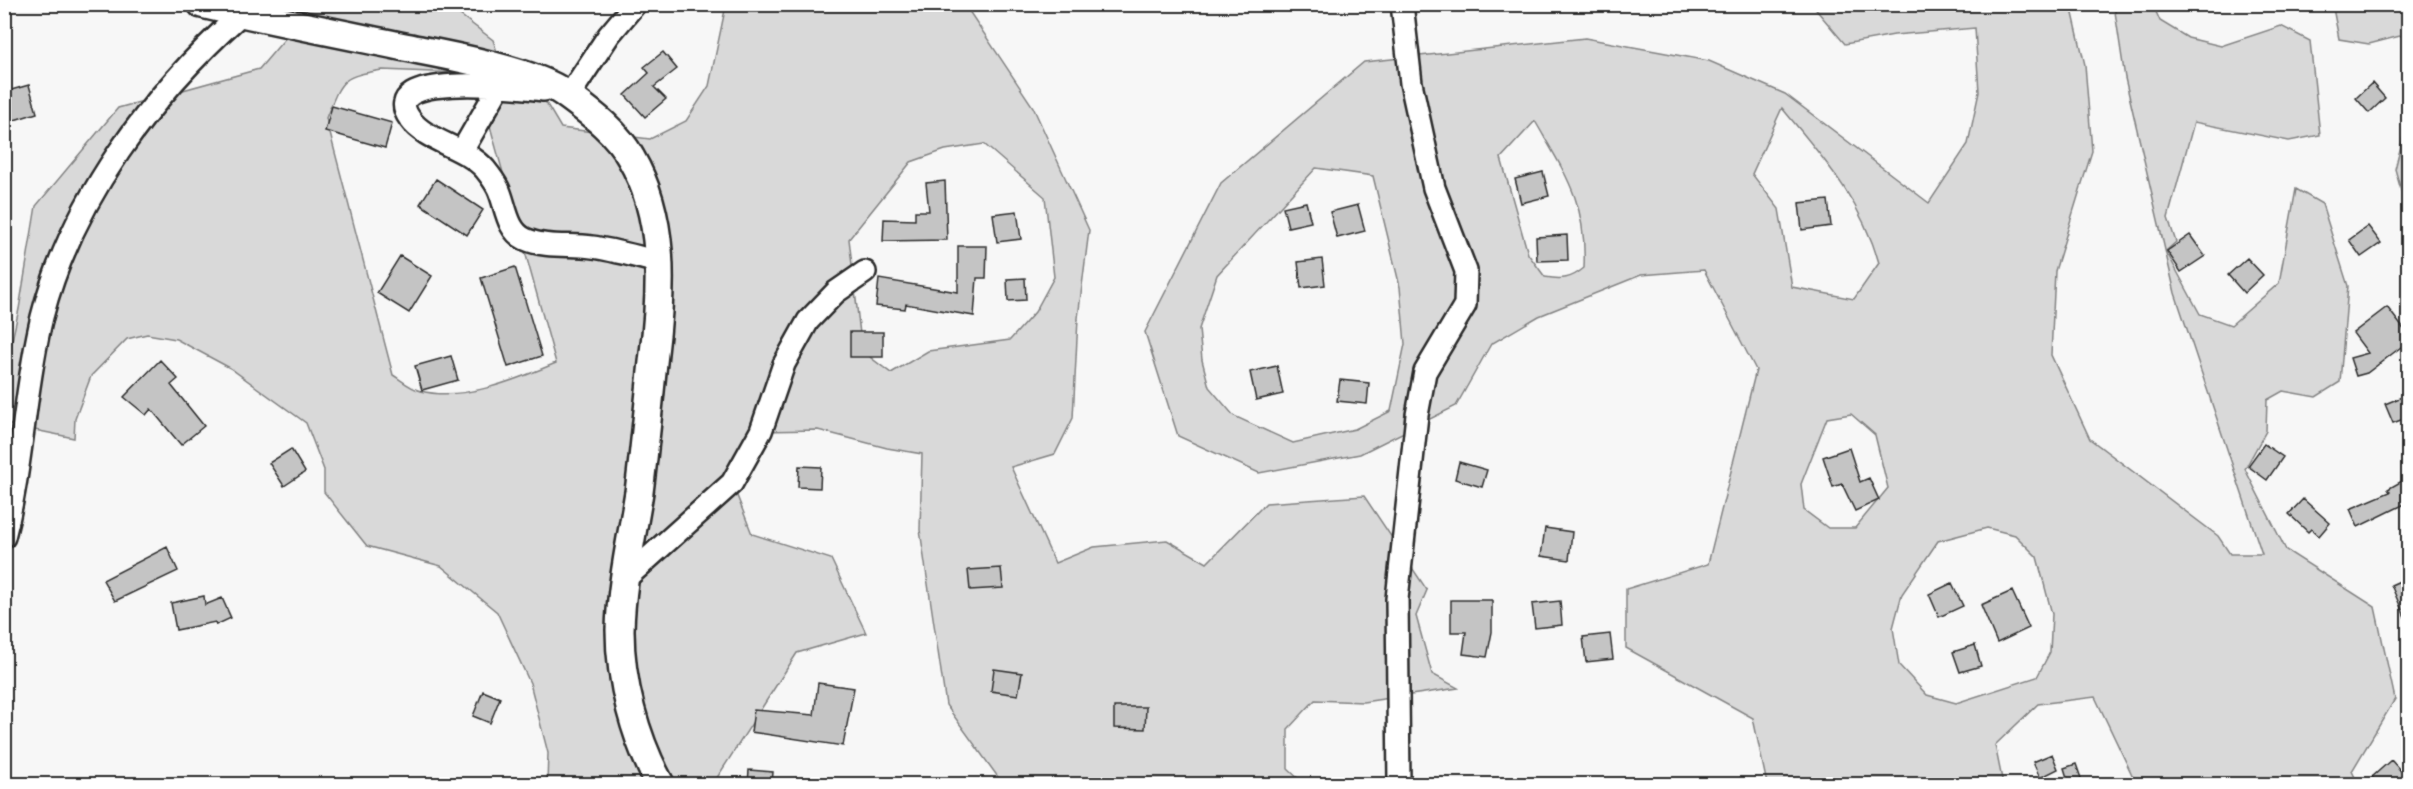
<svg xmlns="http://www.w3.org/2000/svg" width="2413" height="789" font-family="'Comic Neue',sans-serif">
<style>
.green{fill:#d9d9d9;stroke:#828282;stroke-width:1.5;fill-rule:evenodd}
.building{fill:#c4c4c4;stroke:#2b2b2b;stroke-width:1.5}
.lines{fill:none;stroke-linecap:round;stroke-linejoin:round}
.minor-casing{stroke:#2b2b2b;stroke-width:26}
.major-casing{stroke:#2b2b2b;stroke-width:32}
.minor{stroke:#fff;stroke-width:21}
.major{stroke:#fff;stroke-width:27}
</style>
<rect width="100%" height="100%" fill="#f7f7f7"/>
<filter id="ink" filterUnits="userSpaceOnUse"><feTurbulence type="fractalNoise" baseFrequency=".0167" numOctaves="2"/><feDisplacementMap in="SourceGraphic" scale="12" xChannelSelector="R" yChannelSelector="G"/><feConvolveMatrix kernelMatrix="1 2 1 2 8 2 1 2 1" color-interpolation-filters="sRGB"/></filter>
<g filter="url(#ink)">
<path class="green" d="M307 5H447L493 40 505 75 542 96 561 128 650 139 686 121 709 86 726 5H965L1033 107 1089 230 1078 318 1073 418 1055 454 1011 467 1055 563 1094 547 1167 540 1207 563 1266 503 1364 496 1427 590 1416 616 1432 674 1458 688 1363 702 1315 700 1288 729V769L1304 784H1003L946 705 920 530 922 454 887 448 818 430 762 431 732 483 752 534 831 559 866 633 797 653 713 784H547L548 753 530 683 497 612 441 566 367 546 324 492V470L306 423 230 368 176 339 147 334 127 339 91 376 75 419 74 438 5 424V371L19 309 36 206 118 108 259 69 306 14ZM382 70 458 73 478 83 556 363C518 379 463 402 421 391 411 389 401 380 393 375L326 118C342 79 340 77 382 70ZM984 144 1045 197 1054 277 1035 312 1010 340 928 351 891 373 862 351 849 239 911 162 945 150Z
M1812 5H2071L2085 65 2092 151 2055 271 2051 355 2090 439 2218 536 2230 554H2262L2175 293 2125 78 2114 5H2153L2160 21 2188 38 2221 46 2281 26 2310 41 2320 135 2289 141 2194 122 2168 218 2176 242 2166 251 2200 314 2231 325 2279 283 2296 189 2322 204 2348 286 2340 382 2316 397 2283 391 2267 400 2266 431 2245 469 2286 550 2375 607 2395 699 2352 771 2358 784H2132L2135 781 2095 697 2038 704 1995 745 2003 784H1767L1753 718 1626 648V589L1708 564 1756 370 1704 270 1641 275 1539 316 1491 344 1456 406 1360 454 1259 473 1178 436 1145 332 1221 183 1364 62 1585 38 1709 61 1785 94 1929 203 1968 144 1979 92 1975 28 1894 35 1845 44ZM1782 108C1824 159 1860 198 1879 263L1854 299 1792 287 1779 209 1752 174ZM1535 121C1566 175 1587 203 1584 268 1571 279 1562 280 1545 277L1528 254 1501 158ZM1316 168 1373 176 1400 287 1405 344 1391 411 1355 429 1293 443 1234 416 1209 387 1202 360 1199 329 1217 275ZM1851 414 1875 435 1888 488 1855 528H1828L1804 510 1801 484 1827 418ZM1987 528 2015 535 2037 557 2052 614 2050 652 2037 677 1956 703 1927 695 1899 665 1893 628 1902 594 1938 541Z
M2337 5H2408V34L2369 44 2339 39 2333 8Z
M2403 138 2408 140V215L2395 169Z"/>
<path class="building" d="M663 52 677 69 654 87 666 99 645 117 625 95 649 73 644 67Z
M2372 83 2385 98 2369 113 2356 98Z
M29 85 37 113 11 121 4 92Z
M332 106 392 123 385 148 325 131Z
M1543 172 1549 196 1521 203 1515 179Z
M436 179 483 210 467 235 420 204Z
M945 181 947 240 883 241 884 219 915 220V211H929L926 183Z
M1828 200 1831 226 1802 230 1799 203Z
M1306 202 1311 222 1288 227 1283 207Z
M1358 205 1365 231 1337 238 1330 212Z
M1017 211 1021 239 997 242 993 214Z
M2368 226 2381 243 2361 257 2349 240Z
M1567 235 1568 260 1537 261 1536 237Z
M2190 235 2205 256 2181 272 2167 251Z
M958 246H987L986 278H977L974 316 906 304 905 309 876 306 879 279 958 292Z
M400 256 432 276 409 313 377 293Z
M2247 258 2263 275 2244 293 2228 275Z
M1322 259 1325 285 1301 288 1298 262Z
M515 267 542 356 508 367 481 278Z
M1025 278 1026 300 1008 301 1007 279Z
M2387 307 2409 336V341L2367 373 2356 376 2350 358 2368 353 2353 333Z
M850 332H883V357H850Z
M451 356 458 380 422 390 415 366Z
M160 360 178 379 171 385 204 426 181 445 151 409 146 415 124 397Z
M1277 366 1283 394 1256 400 1250 372Z
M1340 380 1369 383 1367 404 1337 401Z
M2409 394V417L2393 423 2385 404Z
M2264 444 2283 457 2267 480 2248 466Z
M1849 448 1860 482 1869 478 1879 500 1855 511 1842 484 1833 487 1823 457Z
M291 449 305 472 284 486 269 463Z
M1459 462 1487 470 1482 487 1455 479Z
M799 466 821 467 820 488 798 487Z
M2409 477V502L2358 527 2350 509 2390 492 2388 489Z
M2303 499 2330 523 2319 536 2311 529 2308 532 2289 514Z
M1545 528 1572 532 1569 560 1541 556Z
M167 547 178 571 115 601 103 580Z
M1001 568 1003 588 970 590 968 570Z
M2409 577V626L2391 585Z
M1952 583 1963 606 1939 617 1929 594Z
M2012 591 2029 628 1997 643 1981 605Z
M204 596 205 605 222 598 231 618 216 625 215 622 176 630 171 603Z
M1451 600H1492V632L1487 657 1463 654 1466 632H1451Z
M1560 601 1562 625 1535 628 1532 604Z
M1610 634 1613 659 1586 662 1583 637Z
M1975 645 1981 666 1960 672 1953 652Z
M994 669 1022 673 1018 695 991 691Z
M818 683 854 688 843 746 751 732 754 710 814 715Z
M483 691 500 698 490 723 473 716Z
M1114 707H1146L1145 729 1114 728Z
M2052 754 2058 769 2040 778 2033 762Z
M2391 760 2409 780V784H2378L2372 777Z
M2076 764 2083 784H2069L2064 768Z
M749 770 773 772 772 784H748Z"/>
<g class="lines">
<defs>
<path id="minor" d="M544 90C526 88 374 69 410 119 425 141 466 147 485 169 489 174 495 182 498 188 506 204 506 230 525 239 545 248 571 244 592 247 615 250 637 257 659 262
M568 97 609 35 635 4
M462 151 500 85
M4 537C23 465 24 390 42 317 72 199 152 94 241 14
M624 580 732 483 761 431 784 364 808 321 836 292 865 272
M1399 784 1397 599 1417 415 1425 372 1465 305 1466 271 1434 188 1411 83 1402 4"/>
<path id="major" d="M202 4C274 21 347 35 420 50 456 57 535 72 564 93 588 111 616 130 631 158 665 216 662 288 654 353 649 399 645 446 639 492 632 537 621 583 620 630 620 682 635 738 660 784"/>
</defs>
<use href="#minor" class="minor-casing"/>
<use href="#major" class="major-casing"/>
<use href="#minor" class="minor"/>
<use href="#major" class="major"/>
</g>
</g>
<rect width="2413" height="789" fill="none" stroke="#fff" stroke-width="24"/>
<rect x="12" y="12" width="2389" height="765" fill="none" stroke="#2b2b2b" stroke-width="2" filter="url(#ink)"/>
</svg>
